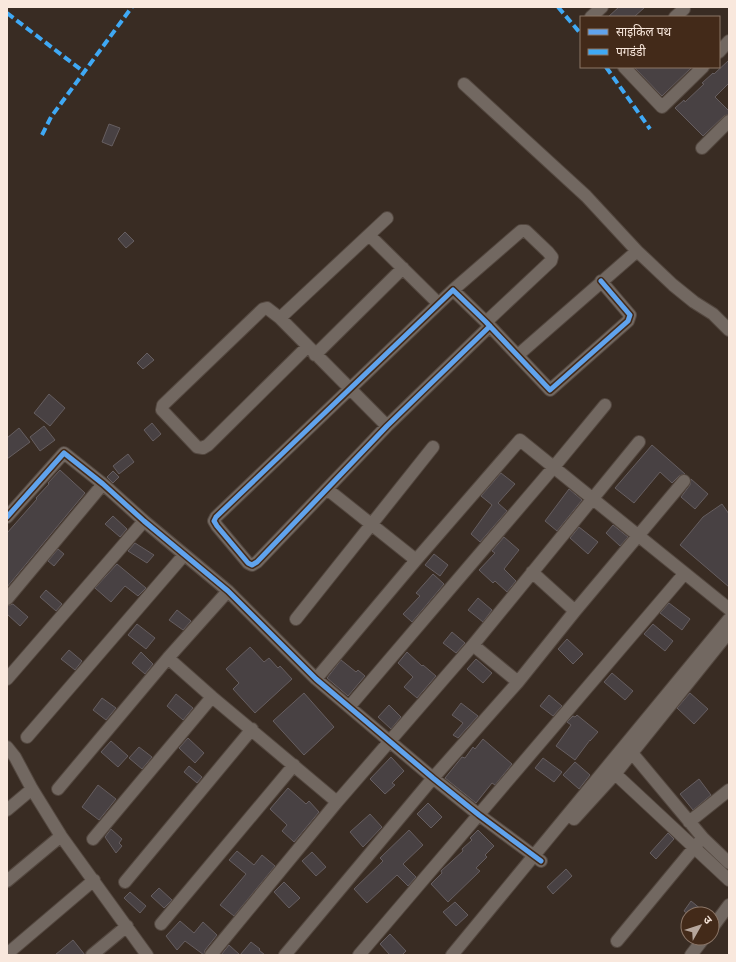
<svg xmlns="http://www.w3.org/2000/svg" width="736" height="962" font-family="'Nunito Sans','Noto Sans Devanagari',sans-serif">
<style>
.building{fill:#484143;stroke:#665e60}
.lines{fill:none;stroke-linecap:round;stroke-linejoin:round}
.minor-casing{stroke:#53473f;stroke-width:14}
.minor{stroke:#726861;stroke-width:12}
.quiet{stroke:#3fa9f5;stroke-width:4;stroke-dasharray:8 4;stroke-linecap:butt}
.cycleway-casing{stroke:#432a19;stroke-width:8}
.cycleway{stroke:#60a3ed;stroke-width:5}
</style>
<rect width="100%" height="100%" fill="#392c23"/>
<path class="building" d="M619 7H645L634 17H608Z
M729 60V83L715 97 729 111V114L724 116 703 136 675 108 684 100 685 102 704 84 702 83 713 73 714 74Z
M634 67H692L662 96Z
M109 124 120 128 112 146 102 142Z
M125 232 134 241 126 248 118 239Z
M147 353 154 360 143 369 137 363Z
M49 394 65 408 50 426 34 413Z
M152 423 161 434 153 441 144 430Z
M44 426 55 440 40 451 30 437Z
M19 428 30 442 7 459V438Z
M652 445 685 474 679 476 672 483 660 472 634 503 615 488Z
M128 454 134 462 119 474 113 466Z
M60 470 85 493 7 587V533L37 499 36 498 49 484 48 483Z
M113 471 119 477 113 483 107 477Z
M501 473 515 484 498 503 507 511 480 542 471 534 492 505 481 496Z
M691 479 708 494 695 509 681 497 690 485Z
M569 489 582 500 557 531 545 521Z
M722 504 729 514V587L680 545 703 517Z
M113 516 127 529 120 537 105 524Z
M613 525 628 537 620 546 606 533Z
M579 527 598 542 588 554 570 538Z
M504 537 519 550 504 569 516 581 507 592 495 581 493 583 479 570 495 553 492 551Z
M135 543 154 555 147 563 128 551Z
M58 549 64 554 54 566 48 561Z
M434 554 448 565 440 576 425 565Z
M117 564 146 588 138 596 125 586 111 602 95 588Z
M433 574 444 584 412 622 403 614 420 596 416 593Z
M46 590 62 604 56 611 40 597Z
M478 598 492 610 483 622 468 610Z
M669 603 690 619 682 630 660 613Z
M13 604 28 617 20 626 7 614V606Z
M177 610 191 621 183 630 169 620Z
M137 624 155 638 146 649 128 635Z
M653 624 673 641 665 651 644 634Z
M452 632 465 643 456 653 443 643Z
M567 639 583 654 573 664 558 649Z
M250 647 264 662 269 658 278 668 280 666 292 679 255 713 233 689 239 683 226 669Z
M69 650 82 661 75 670 61 659Z
M141 652 153 664 145 674 132 663Z
M407 652 422 666 423 665 436 676 417 698 404 687 413 677 398 663Z
M476 659 492 673 483 683 467 669Z
M341 660 356 672 358 670 365 676 348 696 327 678Z
M612 673 633 691 625 700 604 682Z
M304 693 334 727 304 755 273 721Z
M690 693 708 709 694 724 677 708Z
M176 694 193 708 183 720 167 706Z
M549 695 562 706 553 716 540 706Z
M102 698 116 708 106 720 93 710Z
M461 703 478 716 458 738 453 735 463 723 452 715Z
M389 705 401 717 391 729 378 717Z
M577 715 598 732 590 741V740L575 760 556 746 571 725 567 722 573 716 575 717Z
M188 738 204 753 195 763 179 748Z
M483 739 512 764 495 785 492 783 476 803 445 778 462 757 465 758 473 747 475 749Z
M111 741 128 756 118 767 101 752Z
M139 747 152 757 142 769 129 758Z
M391 757 404 771 392 783 395 785 385 794 370 779Z
M543 758 562 772 554 782 535 768Z
M575 762 590 775 579 789 563 775Z
M189 766 202 777 197 783 184 772Z
M699 779 711 795 693 810 680 794Z
M98 785 116 799 99 820 82 807Z
M288 788 306 804 309 801 319 812 294 842 282 831 287 825 270 809Z
M428 803 442 817 431 828 417 814Z
M370 814 382 827 363 847 350 832Z
M111 829 122 839 119 843 122 846 116 853 105 837Z
M409 830 423 845 403 864 416 877 408 886 397 875 367 903 354 889 383 861 380 858Z
M478 830 494 846 485 855 487 857 476 868 480 871 448 902 431 884 442 873 441 871 463 851 462 849 472 840 470 838Z
M668 833 674 839 656 859 650 853Z
M237 851 254 865 262 855 275 866 234 916 220 905 246 874 229 860Z
M312 852 326 867 316 876 302 861Z
M566 869 572 876 553 894 547 887Z
M284 882 300 898 289 908 274 892Z
M159 888 172 900 164 908 151 896Z
M130 892 146 906 140 913 124 898Z
M691 901 707 914H688L684 911Z
M455 902 468 915 456 926 443 912Z
M180 921 194 933 203 922 217 935 205 950 204 955 185 941 177 950 166 936Z
M390 934 406 951 402 955H390L380 944Z
M73 940 85 955H55Z
M251 942 260 949 259 950 265 955H240Z
M229 945 240 955H221Z"/>
<g class="lines">
<defs>
<path id="minor" d="M591 17 602 7
M675 17 684 9 682 7
M719 52 729 41
M624 67 662 107 703 67
M464 84 586 196 637 251 673 285 694 302 713 314 729 330
M702 148 729 121
M369 235 438 303
M453 290 521 231H526L548 252 552 257 551 261 486 322
M280 318 387 218
M490 326 387 426 257 562 252 565 248 563 217 526 214 521 216 517 453 290 486 322 550 390 628 321 630 315 601 281
M307 347 208 445 203 448 197 447 162 410 163 405 263 309 267 308 280 318 387 426
M315 355 403 268
M518 355 637 251
M327 489 416 560
M7 517 64 453 103 484 144 521 228 591 316 679 433 778 479 815 541 861
M532 572 575 611
M7 599 103 484
M296 619 433 447
M473 645 518 682
M168 658 212 697 337 802
M7 679 144 521
M316 679 416 560 520 440 729 609
M349 707 553 468 605 405
M27 737 184 555
M7 747 15 757 32 789 61 836 147 955
M627 747 703 838 729 863
M610 769 729 880
M58 789 168 658 228 591
M7 810 32 789
M574 819 615 774 729 632
M689 822 729 790
M93 839 212 697
M7 881 61 836
M125 882 252 729
M161 924 294 765
M712 928 729 905
M617 941 698 843
M7 954 94 880
M92 955 127 926
M211 955 337 802 473 645 639 442
M285 955 433 778 518 682 575 611 684 481
M359 955 684 574
M452 955 729 619
M691 955 704 938"/>
</defs>
<use href="#minor" class="minor-casing"/>
<use href="#minor" class="minor"/>
<path class="quiet" d="M558 7 581 34
M7 13 84 72
M606 67 650 129
M42 135 51 117 132 7"/>
<defs>
<path id="cycleway" d="M490 326 387 426 257 562 252 565 248 563 217 526 214 521 216 517 453 290 486 322 550 390 628 321 630 315 601 281
M7 517 64 453 103 484 144 521 228 591 316 679 433 778 479 815 541 861"/>
</defs>
<use href="#cycleway" class="cycleway-casing"/>
<use href="#cycleway" class="cycleway"/>
</g>
<rect width="736" height="962" fill="none" stroke="#f9e8dd" stroke-width="16"/>
<rect x="580" y="16" width="140" height="52" fill="#432a19" stroke="#8c7667"/>
<rect x="588" y="29" width="20" height="6" fill="#60a3ed" stroke="#8c7667"/>
<text x="616" y="36" font-size="12" fill="#f9e8dd">साइकिल पथ</text>
<rect x="588" y="49" width="20" height="6" fill="#3fa9f5" stroke="#8c7667"/>
<text x="616" y="56" font-size="12" fill="#f9e8dd">पगडंडी</text>
<g transform="translate(700 926) rotate(51)"><circle r="19" fill="#432a19" stroke="#8c7667"/>
<path d="M0-3L7 15L0 10L-7 15Z" fill="#b6a69c"/>
<text y="-6" font-size="11" font-weight="bold" text-anchor="middle" fill="#f9e8dd">उ</text>
</g>
</svg>
